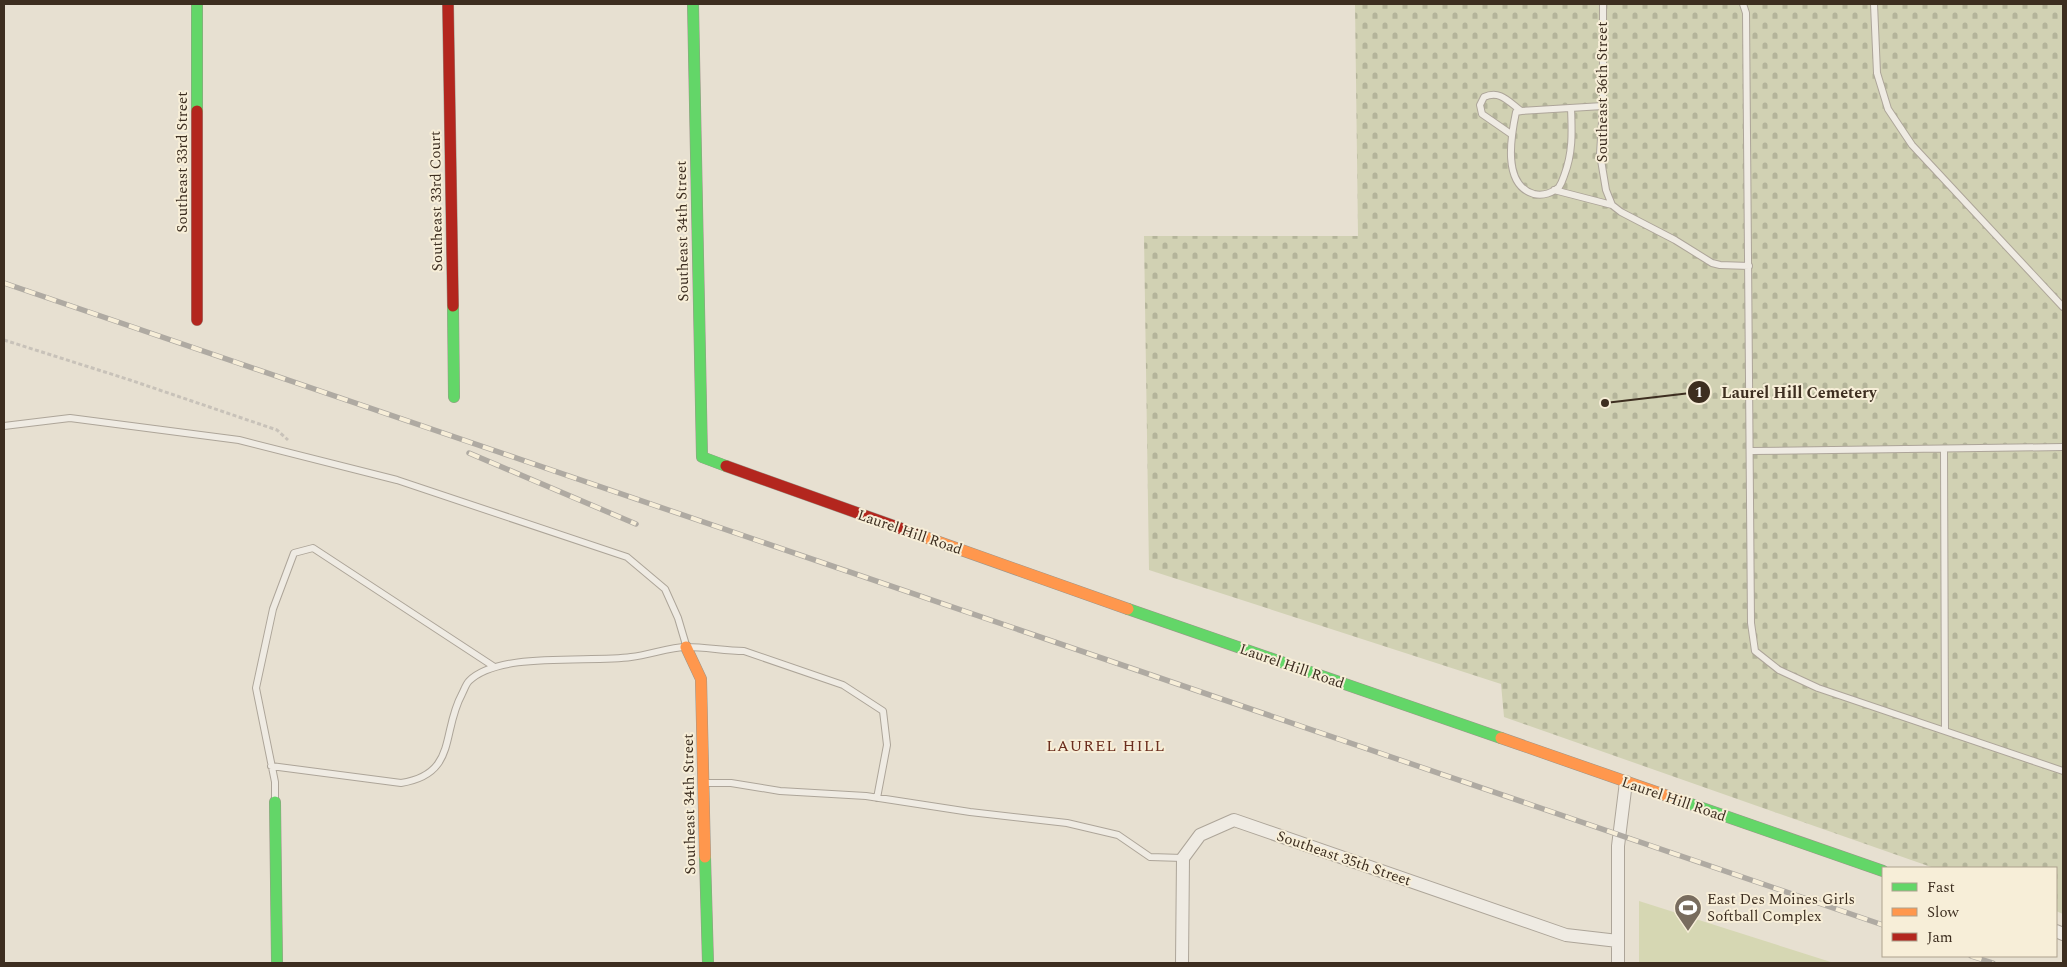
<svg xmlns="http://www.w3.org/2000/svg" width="2067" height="967" font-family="Spectral,serif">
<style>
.cemetery{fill:url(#cemetery-stones)}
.garden{fill:#d6d7b3}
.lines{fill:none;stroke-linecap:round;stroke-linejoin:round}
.lane-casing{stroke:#ada599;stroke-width:8}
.street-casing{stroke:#ada599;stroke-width:14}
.fast-casing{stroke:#9c958a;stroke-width:12}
.slow-casing{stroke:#9c958a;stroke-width:12}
.jam-casing{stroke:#9c958a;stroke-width:12}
.path{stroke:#c8c2b9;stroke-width:3;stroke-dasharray:4 2.5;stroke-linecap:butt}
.lane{stroke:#efebe3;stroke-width:6}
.street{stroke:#efebe3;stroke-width:12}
.fast{stroke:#63d668;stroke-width:11}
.slow{stroke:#ff974d;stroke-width:11}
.jam{stroke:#b3261e;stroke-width:11}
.rail-casing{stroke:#afaaa2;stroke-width:5.5}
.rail{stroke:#f7eed8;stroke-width:4;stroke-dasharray:11;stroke-linecap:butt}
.labels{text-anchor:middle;stroke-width:4;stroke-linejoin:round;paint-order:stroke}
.street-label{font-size:15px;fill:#3d2e20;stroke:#f7eed8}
.poi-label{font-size:15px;fill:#3d2e20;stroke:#f7eed8;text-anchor:start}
.neighbourhood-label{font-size:16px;letter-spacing:1px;fill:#6b2e1e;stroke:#f7eed8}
.leader{fill:none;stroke:#3d2e20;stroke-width:2}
.callout-dot{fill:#3d2e20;stroke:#f7eed8;stroke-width:2}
.mark-label{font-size:15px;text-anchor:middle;font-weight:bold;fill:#fff}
.callout-label{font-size:16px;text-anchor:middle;font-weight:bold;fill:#3d2e20;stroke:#f7eed8;stroke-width:4;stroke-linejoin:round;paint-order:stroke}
</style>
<defs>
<pattern id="cemetery-stones" width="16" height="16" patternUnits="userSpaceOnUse" patternTransform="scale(1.25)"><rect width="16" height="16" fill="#d1d1b3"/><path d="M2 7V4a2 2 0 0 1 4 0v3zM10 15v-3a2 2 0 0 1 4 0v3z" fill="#b4b49a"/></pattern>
</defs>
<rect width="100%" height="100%" fill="#e7e0d1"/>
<path class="cemetery" d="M1355 4H2063V914L2056 911V868H1934L1504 717 1501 684 1149 570 1144 236H1358Z"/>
<path class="garden" d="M1639 901 1834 963H1639Z"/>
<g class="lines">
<defs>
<path id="lane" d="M1603 4V106L1600 154 1606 190 1612 205 1621 212 1675 240 1712 263 1720 265 1749 266
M1743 4 1746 13 1751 623 1755 651 1779 670 1818 688 2063 771
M1874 4 1877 73 1888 109 1912 145 2063 307
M1571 108C1572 132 1573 153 1564 176 1563 179 1561 184 1559 187 1553 193 1543 196 1534 194 1502 185 1511 136 1516 112L1521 111 1603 106
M1511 134 1482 114 1480 105 1484 97C1500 90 1508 101 1521 111
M1554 190 1612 205
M4 426 70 418 239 440 397 480 627 557 665 589 678 618 686 645
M1944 449 1945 730
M1751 451 2063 447
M271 766 401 783C458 774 441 732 462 694 464 690 466 684 469 681 499 651 590 663 631 657 650 655 669 647 687 647 706 647 725 651 744 651L843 685 883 711 887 745 877 798
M705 783H731L780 791 866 796 970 812 1067 823 1118 835 1150 857 1183 858
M275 800V782L256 688 273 609 294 553 313 548 493 666"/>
<path id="street" d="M2056 931 2063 934
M1182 963 1183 858 1200 835 1234 820 1566 935 1618 941
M1618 963V846L1626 782"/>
<path id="fast" d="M197 4V111
M693 4 702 457 726 466
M453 306 454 397
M1128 609 1501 738
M1679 800 1883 871
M275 802 277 963
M705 857 708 963"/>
<path id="slow" d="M922 536 1128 609
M686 647 701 679 705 857
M1501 738 1679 800"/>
<path id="jam" d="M448 4 453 306
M197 111V320
M726 466 922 536"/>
</defs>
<use href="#lane" class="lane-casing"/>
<use href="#street" class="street-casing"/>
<use href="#fast" class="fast-casing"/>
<use href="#slow" class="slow-casing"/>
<use href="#jam" class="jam-casing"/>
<path class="path" d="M4 340 130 380 277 430 288 440"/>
<use href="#lane" class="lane"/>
<use href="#street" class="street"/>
<use href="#fast" class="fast"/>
<use href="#slow" class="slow"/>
<use href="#jam" class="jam"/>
<defs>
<path id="rail" d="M4 283 1883 925
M469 453 636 524
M1971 956 1993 963"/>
</defs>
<use href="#rail" class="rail-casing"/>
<use href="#rail" class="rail"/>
</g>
<defs>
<symbol id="stadium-pin" viewBox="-11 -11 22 30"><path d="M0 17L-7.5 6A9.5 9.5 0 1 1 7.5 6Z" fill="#786c5e" stroke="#f7eed8"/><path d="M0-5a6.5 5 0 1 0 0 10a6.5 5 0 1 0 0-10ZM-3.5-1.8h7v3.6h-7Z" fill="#fff"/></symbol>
</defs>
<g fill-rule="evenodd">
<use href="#stadium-pin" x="1672" y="892" width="32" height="43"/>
</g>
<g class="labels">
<g class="street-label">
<text transform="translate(1602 92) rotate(-90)" y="5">Southeast 36th Street</text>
<text transform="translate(182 162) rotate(-90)" y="5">Southeast 33rd Street</text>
<text transform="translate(436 201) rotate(-91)" y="5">Southeast 33rd Court</text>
<text transform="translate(682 231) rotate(-91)" y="5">Southeast 34th Street</text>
<text transform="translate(910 532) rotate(19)" y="5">Laurel Hill Road</text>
<text transform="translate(1292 666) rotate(19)" y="5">Laurel Hill Road</text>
<text transform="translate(1674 799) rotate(19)" y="5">Laurel Hill Road</text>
<text transform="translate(689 804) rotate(-91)" y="5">Southeast 34th Street</text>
<text transform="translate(1344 858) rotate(19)" y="5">Southeast 35th Street</text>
</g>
<g class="poi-label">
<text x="1707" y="904">East Des Moines Girls<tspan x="1707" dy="17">Softball Complex</tspan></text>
</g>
<g class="neighbourhood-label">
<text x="1106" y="751">LAUREL HILL</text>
</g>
</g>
<path class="leader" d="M1605 403L1699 392"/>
<g class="callout-dot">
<circle cx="1605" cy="403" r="5"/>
<circle cx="1699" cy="392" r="12"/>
</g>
<g class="mark-label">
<text x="1699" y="397">1</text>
</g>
<g class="callout-label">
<text x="1799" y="398">Laurel Hill Cemetery</text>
</g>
<rect width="2067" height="967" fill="none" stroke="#3d2e20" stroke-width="10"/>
<rect x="1882" y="867" width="175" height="90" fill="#f7eed8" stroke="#ada18e"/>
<rect x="1892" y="883" width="25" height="8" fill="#63d668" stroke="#ada18e"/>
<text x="1927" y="892" font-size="15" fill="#3d2e20">Fast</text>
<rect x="1892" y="908" width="25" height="8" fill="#ff974d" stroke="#ada18e"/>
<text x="1927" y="917" font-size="15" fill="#3d2e20">Slow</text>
<rect x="1892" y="933" width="25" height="8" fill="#b3261e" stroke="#ada18e"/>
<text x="1927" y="942" font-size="15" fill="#3d2e20">Jam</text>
</svg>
